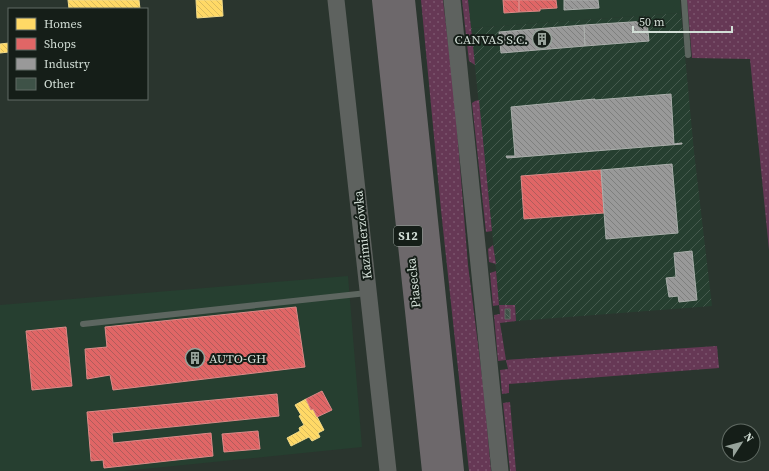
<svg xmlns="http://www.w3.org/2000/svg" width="769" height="471" font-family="'Source Serif 4',serif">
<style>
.built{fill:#263f30}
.industrial{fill:url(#industrial-furrows)}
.green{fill:url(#green-dots)}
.homes{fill:url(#homes-back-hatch);stroke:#f2da88}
.shops{fill:url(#shops-back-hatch);stroke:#dc8a88}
.industry{fill:url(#industry-back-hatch);stroke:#aaaeab}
.building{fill:url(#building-back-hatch);stroke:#5c6660}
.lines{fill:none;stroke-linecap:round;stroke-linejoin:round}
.lane{stroke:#5d6660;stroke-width:6}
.secondary{stroke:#5e625f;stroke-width:17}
.highway{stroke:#6d686b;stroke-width:22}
.labels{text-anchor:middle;stroke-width:4;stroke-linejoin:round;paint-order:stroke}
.shield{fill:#151e18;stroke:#99a49d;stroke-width:1}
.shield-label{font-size:12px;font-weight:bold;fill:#d2ded6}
.poi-label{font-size:13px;fill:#d2ded6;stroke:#151e18;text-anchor:end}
.street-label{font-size:13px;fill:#d2ded6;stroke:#151e18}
</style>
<defs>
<pattern id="industrial-furrows" width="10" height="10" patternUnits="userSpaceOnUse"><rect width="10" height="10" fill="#263f30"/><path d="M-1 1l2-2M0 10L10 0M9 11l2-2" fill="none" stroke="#455a4d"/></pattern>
<pattern id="green-dots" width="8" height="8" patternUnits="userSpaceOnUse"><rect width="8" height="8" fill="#663855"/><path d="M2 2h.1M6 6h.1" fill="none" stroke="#7b546d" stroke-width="1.8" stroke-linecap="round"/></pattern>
<pattern id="homes-back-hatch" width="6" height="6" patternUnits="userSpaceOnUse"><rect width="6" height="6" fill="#ffd966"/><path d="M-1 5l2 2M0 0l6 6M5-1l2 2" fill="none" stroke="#d9bb5e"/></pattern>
<pattern id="shops-back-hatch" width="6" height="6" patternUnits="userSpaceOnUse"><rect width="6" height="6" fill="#e06666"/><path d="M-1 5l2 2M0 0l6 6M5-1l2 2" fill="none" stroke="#b05c5b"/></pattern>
<pattern id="industry-back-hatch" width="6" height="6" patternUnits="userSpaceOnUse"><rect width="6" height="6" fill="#999"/><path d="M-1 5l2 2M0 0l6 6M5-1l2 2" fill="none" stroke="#7e7f7e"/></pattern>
<pattern id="building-back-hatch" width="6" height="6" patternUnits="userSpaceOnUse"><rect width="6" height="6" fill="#3e5247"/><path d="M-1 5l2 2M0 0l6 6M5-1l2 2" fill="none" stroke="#596a61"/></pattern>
</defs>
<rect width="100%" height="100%" fill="#2a352e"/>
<path class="built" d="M468 0H680L681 13 471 28Z
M348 276 362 447 124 471H0V305Z"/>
<path class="industrial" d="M681 13 694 152 712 306 516 321 515 305H499L496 269 471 28Z"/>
<path class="green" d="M421 0H443L454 93 468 265 484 392 491 471H469L441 210Z
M462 0H468L475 65 469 61Z
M687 0H769V250L750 59 692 58Z
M479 100 492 231 486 232 472 103 475 101Z
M493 245 496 264 489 262 488 249Z
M496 271 499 305H515L516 321 500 323 506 360 717 346 719 368 509 384V393L502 394 500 370 508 369 506 360 498 361 494 315 500 314 499 305 493 306 490 273Z
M510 402 516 471H510L503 403Z"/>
<path class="homes" d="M68 0H139L140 9H69Z
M196 0H222L223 16 197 18Z
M9 43V52L0 53V44Z
M306 399 311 410 313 409 324 430 318 433 320 437 312 441 309 437 291 446 287 438 300 431 299 428 304 425 299 416 301 415 295 405Z"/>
<path class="shops" d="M503 0H519V12L504 13Z
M519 0H556L557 8 540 9V11L519 12Z
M601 170 604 213 524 219 521 176Z
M296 307 305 367 113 390 110 375 87 379 85 349 107 347 105 327Z
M66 327 72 386 32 390 26 331Z
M322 391 332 410 317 417 313 409 311 410 306 399Z
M277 394 279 416 112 433 113 443 211 433 213 456 104 468 103 460 91 461 87 412Z
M258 431 260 449 224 452 222 434Z"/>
<path class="industry" d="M564 0H598L599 8 564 10Z
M647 21 649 41 585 46 584 25Z
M584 25 585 46 501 53 499 32Z
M671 94 674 144 681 143H682V144L507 158 506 156H515L511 107 595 99V100Z
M672 164 678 233 606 239 601 170Z
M692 251 697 300 679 302 678 296 669 297 666 278 676 277 674 253Z"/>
<path class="building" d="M505 309H510V319H505Z"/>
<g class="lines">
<path class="lane" d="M684 0 688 55
M83 324 367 293"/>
<path class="secondary" d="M336 0 388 471
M452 0 500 471"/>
<path class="highway" d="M383 0 433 471
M404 0 453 471"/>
</g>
<defs>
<symbol id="building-ring" viewBox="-11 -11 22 22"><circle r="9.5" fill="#151e18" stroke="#97a39b" stroke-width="1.5"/><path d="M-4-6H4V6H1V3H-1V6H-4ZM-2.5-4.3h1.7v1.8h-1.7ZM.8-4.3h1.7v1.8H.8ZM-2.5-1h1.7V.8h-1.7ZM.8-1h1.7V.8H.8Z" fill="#97a39b"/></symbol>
</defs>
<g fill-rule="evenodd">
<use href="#building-ring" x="531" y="28" width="22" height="22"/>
<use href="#building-ring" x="184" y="347" width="22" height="22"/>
</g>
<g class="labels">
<rect class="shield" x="394" y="226" width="28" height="20" rx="3"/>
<g class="shield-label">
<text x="408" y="240">S12</text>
</g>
<g class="poi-label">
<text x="528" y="44">CANVAS S.C.</text>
<text x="209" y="363" text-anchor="start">AUTO-GH</text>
</g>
<g class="street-label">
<text transform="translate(362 235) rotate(-96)" y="5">Kazimierzówka</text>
<text transform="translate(413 283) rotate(-96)" y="5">Piasecka</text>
</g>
</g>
<rect x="8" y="8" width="140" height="92" fill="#151e18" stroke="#616b64"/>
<rect x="16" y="18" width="20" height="12" fill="#ffd966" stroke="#616b64"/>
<text x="44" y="28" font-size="12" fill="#d2ded6">Homes</text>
<rect x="16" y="38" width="20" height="12" fill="#e06666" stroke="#616b64"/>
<text x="44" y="48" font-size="12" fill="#d2ded6">Shops</text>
<rect x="16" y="58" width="20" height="12" fill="#999999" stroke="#616b64"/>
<text x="44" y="68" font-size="12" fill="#d2ded6">Industry</text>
<rect x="16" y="78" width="20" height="12" fill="#3e5247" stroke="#616b64"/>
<text x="44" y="88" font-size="12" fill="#d2ded6">Other</text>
<g transform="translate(741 443) rotate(54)"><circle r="19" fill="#151e18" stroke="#616b64"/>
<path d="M0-3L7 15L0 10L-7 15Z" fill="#97a39b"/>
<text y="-6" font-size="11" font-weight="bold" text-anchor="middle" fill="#d2ded6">N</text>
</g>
<path d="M633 26v6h99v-6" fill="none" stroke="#d2ded6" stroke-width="2"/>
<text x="639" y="26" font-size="12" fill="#d2ded6" stroke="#151e18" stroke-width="3" paint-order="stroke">50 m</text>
</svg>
